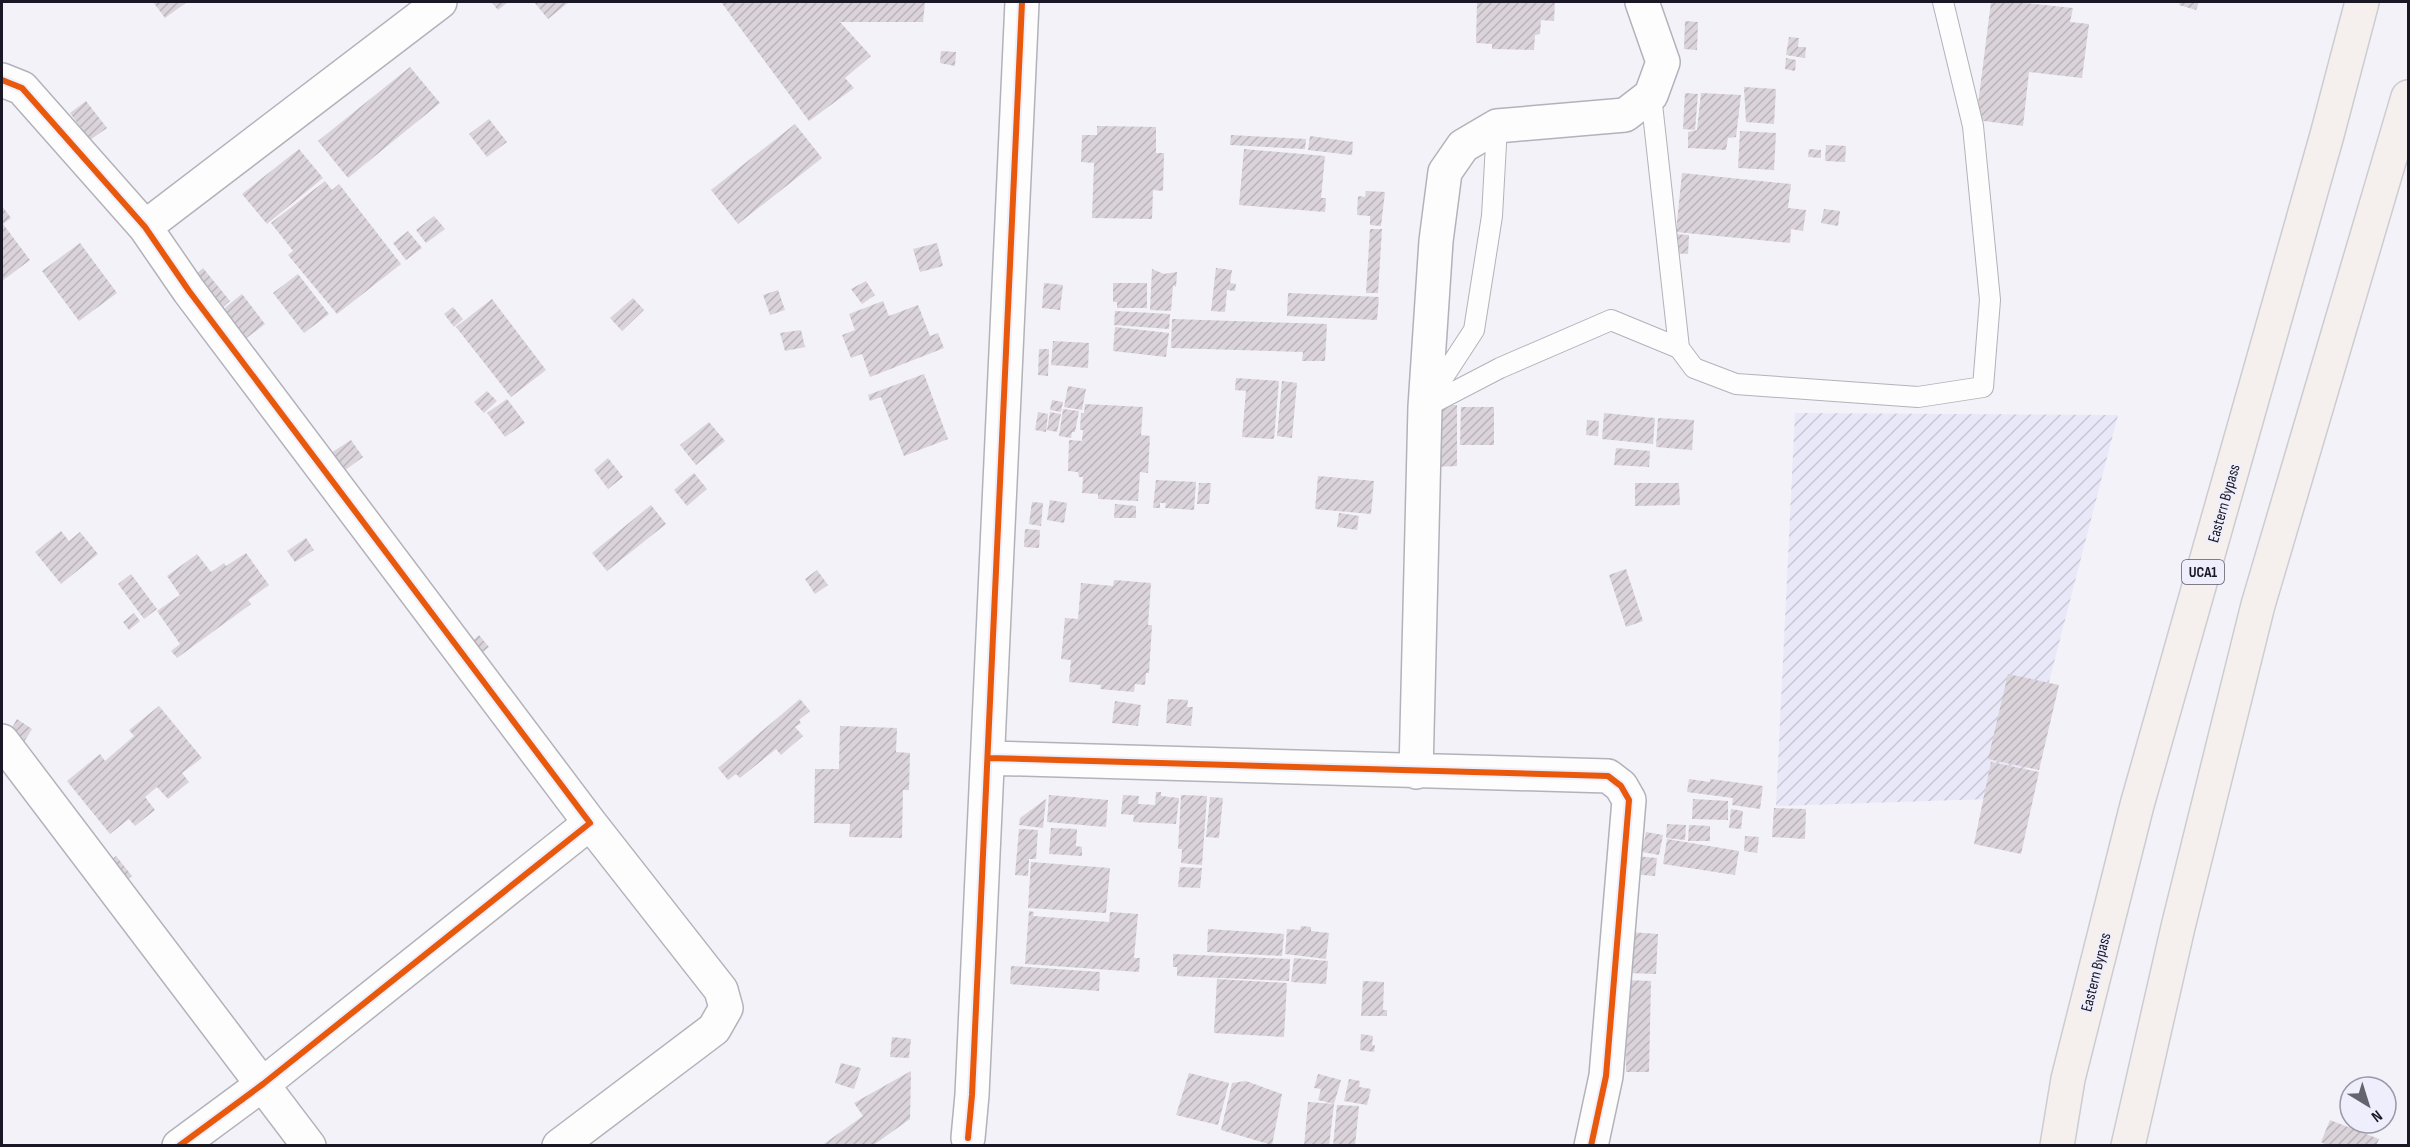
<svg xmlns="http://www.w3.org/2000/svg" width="2410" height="1147" font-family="'Sofia Sans Condensed',sans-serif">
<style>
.industrial{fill:url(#industrial-furrows)}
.building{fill:url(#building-hatch)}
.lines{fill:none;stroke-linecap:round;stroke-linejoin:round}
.service-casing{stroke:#b2b2ba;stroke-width:22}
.minor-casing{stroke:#b2b2ba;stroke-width:36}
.primary-casing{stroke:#ccccd1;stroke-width:36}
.service{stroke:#fdfdfe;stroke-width:20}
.minor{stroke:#fdfdfe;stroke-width:33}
.primary{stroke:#f5efee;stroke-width:33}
.cycleway-casing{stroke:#efeefc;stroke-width:10}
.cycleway{stroke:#e8590c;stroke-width:6}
.labels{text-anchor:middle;stroke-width:4.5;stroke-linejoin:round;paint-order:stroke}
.shield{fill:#efeefc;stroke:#595865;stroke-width:1.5}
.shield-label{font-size:15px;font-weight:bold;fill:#191824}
.street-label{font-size:16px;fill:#191824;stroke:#efeefc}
</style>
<defs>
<pattern id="industrial-furrows" width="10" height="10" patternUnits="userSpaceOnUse" patternTransform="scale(1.5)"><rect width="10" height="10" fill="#e9e8f8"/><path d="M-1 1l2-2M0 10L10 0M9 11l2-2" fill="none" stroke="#c7c6d4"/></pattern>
<pattern id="building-hatch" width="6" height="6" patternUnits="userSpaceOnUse" patternTransform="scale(1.5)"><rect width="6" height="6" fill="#dad3d9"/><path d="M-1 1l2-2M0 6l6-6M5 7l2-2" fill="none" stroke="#bab4ba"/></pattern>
</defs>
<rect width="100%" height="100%" fill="#f2f2f8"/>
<path class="industrial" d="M1795 413 2118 415 2019 798 1776 806Z"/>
<path class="building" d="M153 2H187L165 18Z
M491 2H508L498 10Z
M534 2H569L548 19Z
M721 2H925L923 22H840L871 56 845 78 854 88 809 121Z
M1477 2H1555L1554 21 1541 20 1540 34 1535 35 1534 50 1492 49V44L1476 43Z
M1991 2H2014L2073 8 2070 22 2089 24 2082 78 2029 72 2023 126 1976 120Z
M2180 2H2199L2196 10 2179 5Z
M1685 21 1698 22 1697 50 1684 49Z
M1789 37 1799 38 1798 47H1806L1805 58 1786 55Z
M941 51 956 52 955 66 940 63Z
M1786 58 1796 60 1795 71 1785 69Z
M410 67 440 103 348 178 318 141Z
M1744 87 1776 89 1774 124 1746 122Z
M1685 93 1698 94 1695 130 1683 129Z
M1701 93 1741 95 1736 137 1728 138 1726 150 1688 148V132L1697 130Z
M86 101 107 128 90 140 70 113Z
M489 119 507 142 487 157 469 134Z
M795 124 822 158 738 224 711 190Z
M1097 126 1156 127V153H1164L1163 191 1153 190 1152 219 1092 218 1094 163 1081 162 1082 135H1097Z
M1740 131 1776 133 1774 170 1738 168Z
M1231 135 1306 139 1305 149 1230 145Z
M1310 136 1353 142 1352 155 1308 150Z
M1826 145 1846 146 1845 162 1825 161Z
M299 149 323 178 267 224 242 194Z
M1244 149 1325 156 1321 198H1326L1325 212 1239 205Z
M1809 149 1821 150V158L1808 157Z
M1682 173 1791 184 1788 208 1806 210 1803 231 1791 229 1790 243 1676 232Z
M325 181 332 190 339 184 401 264 337 314 288 255 293 251 271 223Z
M1366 191 1385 192 1381 226 1370 225V216L1357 215 1358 196 1365 197Z
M2 206 11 218 3 224 30 260 2 281Z
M1824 209 1840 211 1838 226 1821 223Z
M434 216 445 229 426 243 416 230Z
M1370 229H1382L1378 293H1366Z
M408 231 422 248 406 260 393 243Z
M1674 234 1689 235 1688 254 1673 253Z
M80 243 117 293 79 321 42 271Z
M937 243 943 266 920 272 913 249Z
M203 268 230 301 220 310 195 275Z
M1216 268 1232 270 1230 283 1236 284 1235 291 1227 290 1225 312 1211 311Z
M1152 269 1164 274 1177 272 1176 287 1173 285 1171 311 1150 310Z
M298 274 329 314 304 333 273 293Z
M866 281 875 295 862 304 851 289Z
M1044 283 1063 285 1060 310 1042 308Z
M1113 283H1147V308H1117V302H1113Z
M778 290 785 310 770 315 763 295Z
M1288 293 1379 297 1377 320 1287 316Z
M242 294 265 324 244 340 221 311Z
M633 298 644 310 622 331 610 318Z
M492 299 546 370 511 397 456 327Z
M883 301 889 316 918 305 930 336 938 333 944 348 870 377 862 354 851 358 842 335 855 330 849 314Z
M453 307 463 319 454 327 444 314Z
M1115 311 1170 314 1169 329 1114 325Z
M1172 319 1327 324 1325 361H1302L1303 352 1171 348Z
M1115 327 1169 333 1166 357 1113 351Z
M801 330 805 347 785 351 780 333Z
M1053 341 1089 343 1088 368 1051 365Z
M1039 349H1049L1048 376 1038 375Z
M924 374 948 439 904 456 881 397 870 401 868 395Z
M1236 378 1279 381 1274 439 1242 437 1246 391 1235 390Z
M1282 381 1297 383 1292 438 1277 436Z
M1068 386 1086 389 1082 410 1064 407Z
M487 391 497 401 484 413 474 402Z
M507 399 525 423 505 437 487 413Z
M1052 400 1063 402 1061 412 1050 410Z
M1085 404 1143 407 1141 435 1150 436 1148 473 1140 472 1138 501 1098 499V494L1082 493 1083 477H1079L1078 472 1068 471 1069 440 1082 441 1083 430H1080L1081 413H1084Z
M1437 405H1457V466L1434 467Z
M1461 407H1494V445H1460Z
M1063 409 1079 411 1075 432H1072L1071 438 1059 436Z
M1038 412 1048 414 1046 432 1035 430Z
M1050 412 1061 414 1057 432 1047 430Z
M1604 413 1655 418 1653 444 1602 439Z
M1658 418 1694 420 1692 450 1656 447Z
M1587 420 1599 421 1598 436 1586 435Z
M709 422 725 441 696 465 680 445Z
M351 440 363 457 344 471 331 453Z
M1616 448 1650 451 1649 467 1614 465Z
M608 458 623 477 608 489 594 470Z
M694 473 707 489 687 506 674 490Z
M1318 476 1374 481 1371 514 1315 509Z
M1156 480 1196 482 1194 510 1165 508 1166 503H1160V508H1153Z
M1199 483H1211L1209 504H1197Z
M1635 483H1679L1680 505 1635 506Z
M1050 500 1067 503 1064 523 1047 520Z
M1032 502 1043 503 1041 526 1029 524Z
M1115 504 1136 506V518H1114Z
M651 505 666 524 607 571 592 553Z
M1339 513 1359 516 1357 530 1337 527Z
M1025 529 1040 530 1039 548 1024 547Z
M61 531 69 541 80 532 98 554 61 584 35 552Z
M306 538 314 550 295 562 287 551Z
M246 553 269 585 248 600 251 604 177 658 171 651 180 644 157 611 180 595 167 576 197 554 211 572 224 563 226 566Z
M1626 569 1643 621 1626 627 1609 575Z
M817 570 828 585 815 594 805 579Z
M131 574 157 609 144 619 118 584Z
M1114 580 1151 583 1148 625H1152L1149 673H1146L1145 685 1135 684 1134 692 1100 689 1101 685 1069 682 1071 660 1061 659 1065 618 1078 619 1081 583 1113 586Z
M134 613 140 621 129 630 123 622Z
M479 635 489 647 477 657 468 645Z
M2008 674 2059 685 2039 770 1988 759Z
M800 699 810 711 799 720 801 723 795 727 803 736 781 755 776 749 740 778 736 774 728 780 718 768Z
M1168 699 1188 700 1187 707H1193L1191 726 1166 723Z
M1115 701 1141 705 1138 726 1112 723Z
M159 706 202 758 182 773 189 782 168 799 157 787 145 797 155 810 135 826 129 819 110 834 67 781 100 754 105 761 134 736 129 730Z
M17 719 32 729 24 742 9 733Z
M840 726 897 728 896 752 910 753 909 790H903L902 838 849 837 850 824 814 823 815 769H839Z
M1991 762 2039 772 2021 854 1974 844Z
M1689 779 1710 782V779L1763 786 1760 809 1732 805 1733 798 1687 792Z
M1156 792H1161V796L1179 798 1176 824 1133 822 1134 815 1121 814 1123 795 1139 796 1138 804 1155 805Z
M1049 795 1108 800 1106 827 1047 822Z
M1181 795 1207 796 1202 865 1181 863 1182 849H1178Z
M1210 797 1223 798 1219 838 1206 837Z
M1046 799 1043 828 1019 825 1020 818Z
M1693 799 1728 801V820L1692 819Z
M1774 808 1806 809 1805 839 1772 837Z
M1731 809 1743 811 1741 829 1729 828Z
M1667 824 1686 825 1685 840 1666 838Z
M1689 825 1710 826V841H1688Z
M1051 828 1077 829 1076 846 1082 847V856L1049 854Z
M1019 829 1038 830 1036 859H1029L1028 876 1015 875Z
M1646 832 1663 835 1659 855 1642 852Z
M1745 836 1759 837 1757 853 1744 851Z
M1667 839 1739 851 1735 875 1663 864Z
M116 856 132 876 119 886 103 867Z
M1635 856 1657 858 1655 876 1632 874Z
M1031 862 1110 868 1106 913 1028 908Z
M1180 867 1202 868 1200 888 1178 887Z
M1029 911 1034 912 1033 916 1109 922 1110 912 1138 914 1134 958H1140L1139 972 1025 964Z
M1301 926 1311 927V931L1329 933 1326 959 1285 954 1287 929 1300 930Z
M1208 929 1284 934 1282 956 1207 952Z
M1630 932 1658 934 1656 974 1628 973Z
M1173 954 1290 959 1289 981 1177 976V967H1173Z
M1294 958 1328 961 1326 984 1291 982Z
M1011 966 1100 972 1099 991 1010 984Z
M1217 979 1287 983 1284 1037 1214 1033Z
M1627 980 1651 981 1649 1072H1626Z
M1363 981 1384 982 1383 1010H1387V1016H1361Z
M1361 1034 1373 1036 1372 1045H1375L1374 1052 1360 1050Z
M892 1037 911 1039 909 1058 890 1057Z
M841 1063 861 1068 854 1089 835 1083Z
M911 1071 910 1119 872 1146H821L863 1116 854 1103Z
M1189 1073 1229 1083 1218 1125 1176 1115Z
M1318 1074 1341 1080 1334 1104 1318 1100 1321 1089 1314 1088Z
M1349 1079 1360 1081 1359 1087 1371 1089 1367 1105 1344 1101Z
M1246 1081 1282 1094 1272 1145 1221 1130 1232 1083Z
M1308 1102 1334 1104 1329 1146H1304Z
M1337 1105 1359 1106 1355 1146H1333Z
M2330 1120 2379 1139 2376 1146H2329L2321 1142Z"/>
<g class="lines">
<defs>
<path id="service" d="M1651 95 1679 348 1694 368 1736 384 1918 397 1983 387 1990 300 1973 126 1943 2
M1429 399 1474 330 1492 216 1497 126
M1425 407 1500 368 1611 320 1679 348"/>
<path id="minor" d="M2 80 22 88 145 227 189 291 590 823 263 1084 179 1146
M145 227 440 2
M2 741 309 1146
M988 758 1608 776 1621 786 1629 800 1606 1076 1591 1146
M1416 772 1425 407 1436 241 1445 172 1463 146 1497 126 1625 115 1651 95 1663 62 1642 2
M968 1138 972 1095 1022 2
M559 1146 714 1029 726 1008 721 990 590 823"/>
<path id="primary" d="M2057 1146 2068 1079 2137 805 2327 135 2362 2
M2128 1146 2178 927 2258 605 2408 97"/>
</defs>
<use href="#service" class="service-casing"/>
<use href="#minor" class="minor-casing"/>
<use href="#primary" class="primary-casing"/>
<use href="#service" class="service"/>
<use href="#minor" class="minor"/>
<use href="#primary" class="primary"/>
<defs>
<path id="cycleway" d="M2 80 22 88 145 227 189 291 590 823 263 1084 179 1146
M988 758 1608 776 1621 786 1629 800 1606 1076 1591 1146
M968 1138 972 1095 1022 2"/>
</defs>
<use href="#cycleway" class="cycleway-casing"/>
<use href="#cycleway" class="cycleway"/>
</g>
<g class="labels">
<rect class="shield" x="2182" y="560" width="42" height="24" rx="4.5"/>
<g class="shield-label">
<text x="2203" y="577">UCA1</text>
</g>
<g class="street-label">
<text transform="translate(2223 503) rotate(-74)" y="6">Eastern Bypass</text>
<text transform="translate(2095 972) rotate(-76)" y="6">Eastern Bypass</text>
</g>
</g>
<rect width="2410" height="1147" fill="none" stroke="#191824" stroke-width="6"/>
<g transform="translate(2368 1105) rotate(142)"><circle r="28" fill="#efeefc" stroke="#9998a6" stroke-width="1.5"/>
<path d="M0-4.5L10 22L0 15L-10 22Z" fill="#65646e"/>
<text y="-9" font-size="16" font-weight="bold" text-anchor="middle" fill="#191824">N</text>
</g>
</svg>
